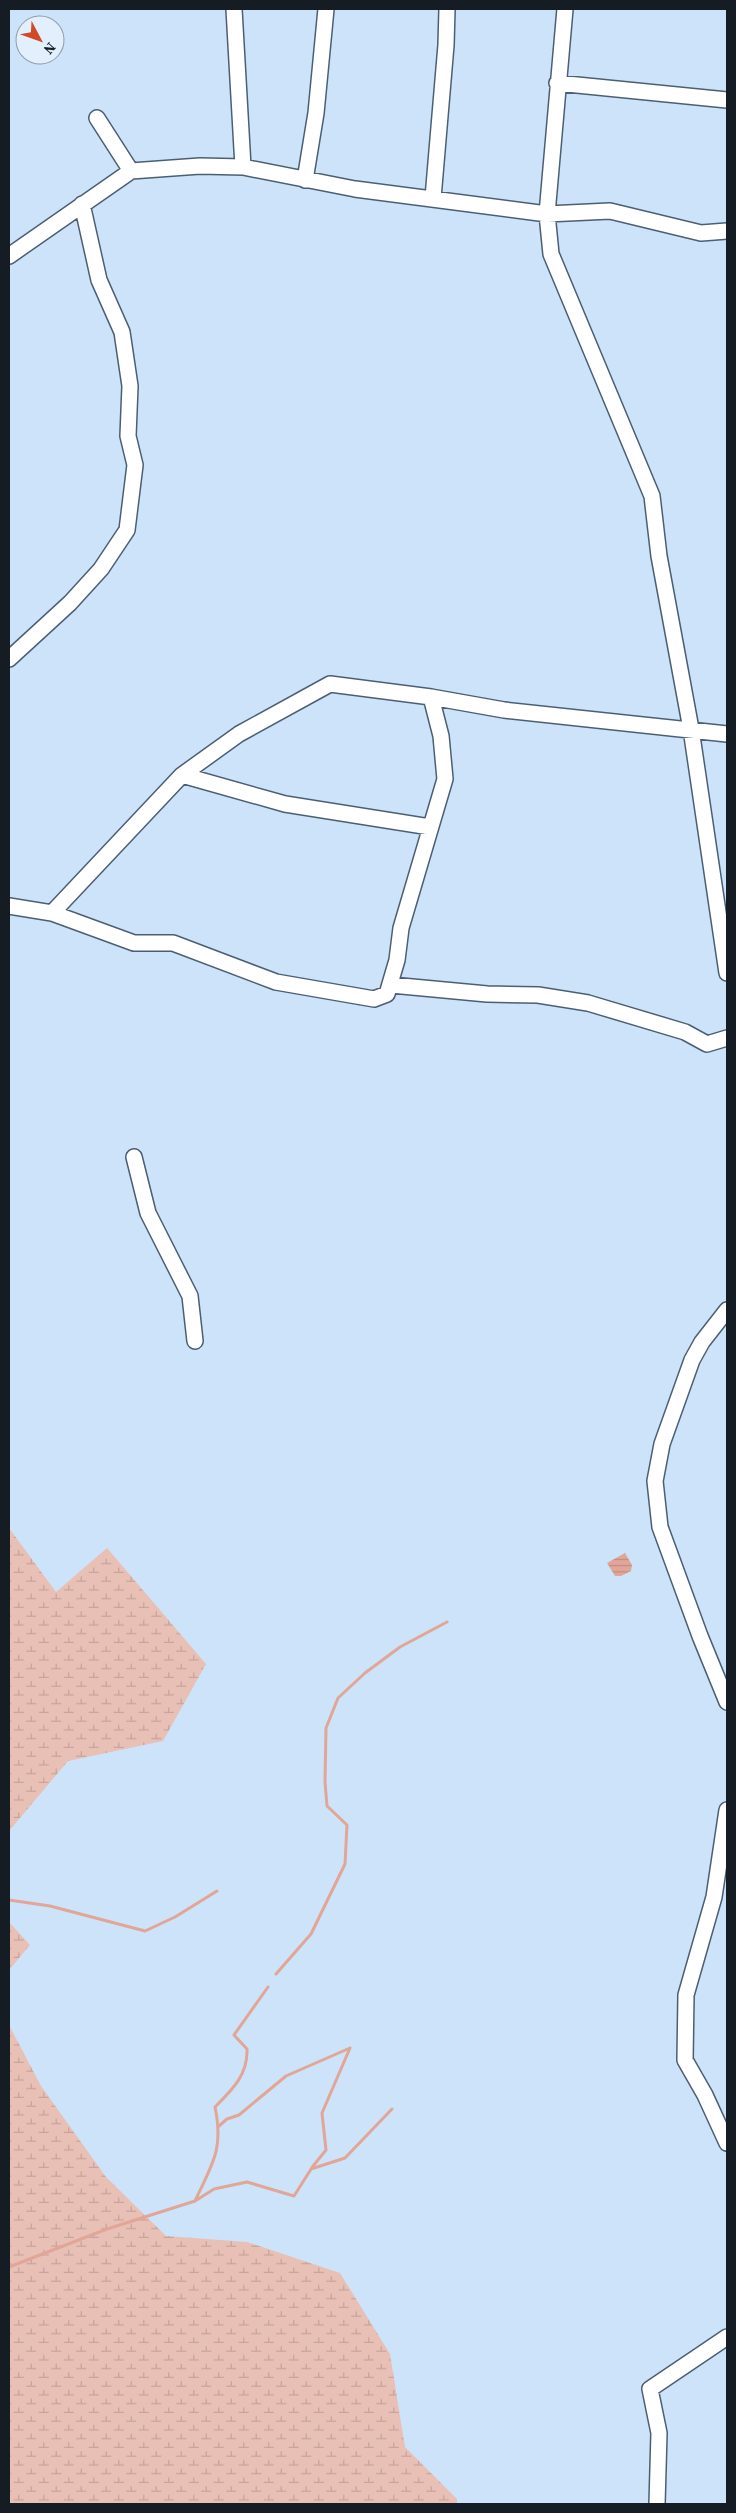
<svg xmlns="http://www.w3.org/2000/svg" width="736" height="2513" font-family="'Source Serif 4',serif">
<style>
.wetland{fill:url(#wetland-marsh)}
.water{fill:url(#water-rules)}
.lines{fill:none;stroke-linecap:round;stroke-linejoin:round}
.stream{stroke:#e1a697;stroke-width:3}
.minor-casing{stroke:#4c5f72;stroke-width:18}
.minor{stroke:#fff;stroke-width:15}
</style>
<defs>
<pattern id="wetland-marsh" width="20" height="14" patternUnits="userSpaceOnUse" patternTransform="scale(1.25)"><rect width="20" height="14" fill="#e8c0b5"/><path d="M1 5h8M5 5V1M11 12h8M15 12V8" fill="none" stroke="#c6a49c"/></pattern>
<pattern id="water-rules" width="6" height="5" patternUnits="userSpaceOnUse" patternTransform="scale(1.25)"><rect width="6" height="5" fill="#e1a697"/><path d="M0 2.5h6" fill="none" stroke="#c08e82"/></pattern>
</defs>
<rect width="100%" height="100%" fill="#cde3f9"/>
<path class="wetland" d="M9 1528 56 1592 107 1548 206 1664 163 1741 68 1761 9 1831Z
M9 1922 30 1945 9 1970Z
M9 2025 41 2086 106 2177 166 2236 247 2242 340 2273 390 2354 405 2447 457 2499V2504H9Z"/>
<path class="water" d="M625 1553 632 1565 631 1571 621 1576H615L607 1563Z"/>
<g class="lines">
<path class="stream" d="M9 1900 50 1906 145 1931 175 1917 217 1891
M276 1974 311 1934 345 1864 347 1825 327 1806 325 1782 326 1728 338 1698 365 1673 400 1647 447 1622
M311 2169 345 2158 392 2109
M195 2201C212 2164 224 2150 215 2107 232 2090 248 2075 247 2049L234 2035 268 1987
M9 2267 107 2229 195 2201 214 2189 247 2182 294 2196 313 2166 326 2150 322 2113 350 2048 286 2076 239 2115 227 2119 219 2126"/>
<defs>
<path id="minor" d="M234 9 243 167
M565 9 547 214 551 254 652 496 659 556 691 729 727 973
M557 83 727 100
M97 118 131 171
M305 180 316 113 326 9
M433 198 446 45 447 9
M9 256 131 171 200 166 243 167 355 189 547 214 610 211 701 233 727 231
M9 659 70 603 101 569 127 530 135 465 128 436 130 386 122 332 99 280 82 204
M182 775 285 804 430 827
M9 906 52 913 134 943H173L276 982 374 999 387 994 397 960 401 928 445 779 441 736 431 697 504 710 727 734
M52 913 182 775 239 734 330 684 431 697
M391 985 487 994 538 995 588 1003 685 1032 707 1044 727 1038
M134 1157 148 1213 190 1296 195 1341
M727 1310 702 1342 692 1360 662 1444 655 1481 660 1527 700 1636 727 1702
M727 1810 714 1897 686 1995 685 2060 705 2095 727 2143
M657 2504 659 2433 650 2389 727 2337"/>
</defs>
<use href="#minor" class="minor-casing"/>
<use href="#minor" class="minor"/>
</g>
<rect width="736" height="2513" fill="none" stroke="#151c24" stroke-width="20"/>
<g transform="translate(40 40) rotate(131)"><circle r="24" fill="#e2effd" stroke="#909ba6"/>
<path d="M0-4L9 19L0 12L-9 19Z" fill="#d24925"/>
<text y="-8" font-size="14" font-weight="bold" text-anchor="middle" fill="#151c24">N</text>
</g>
</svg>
